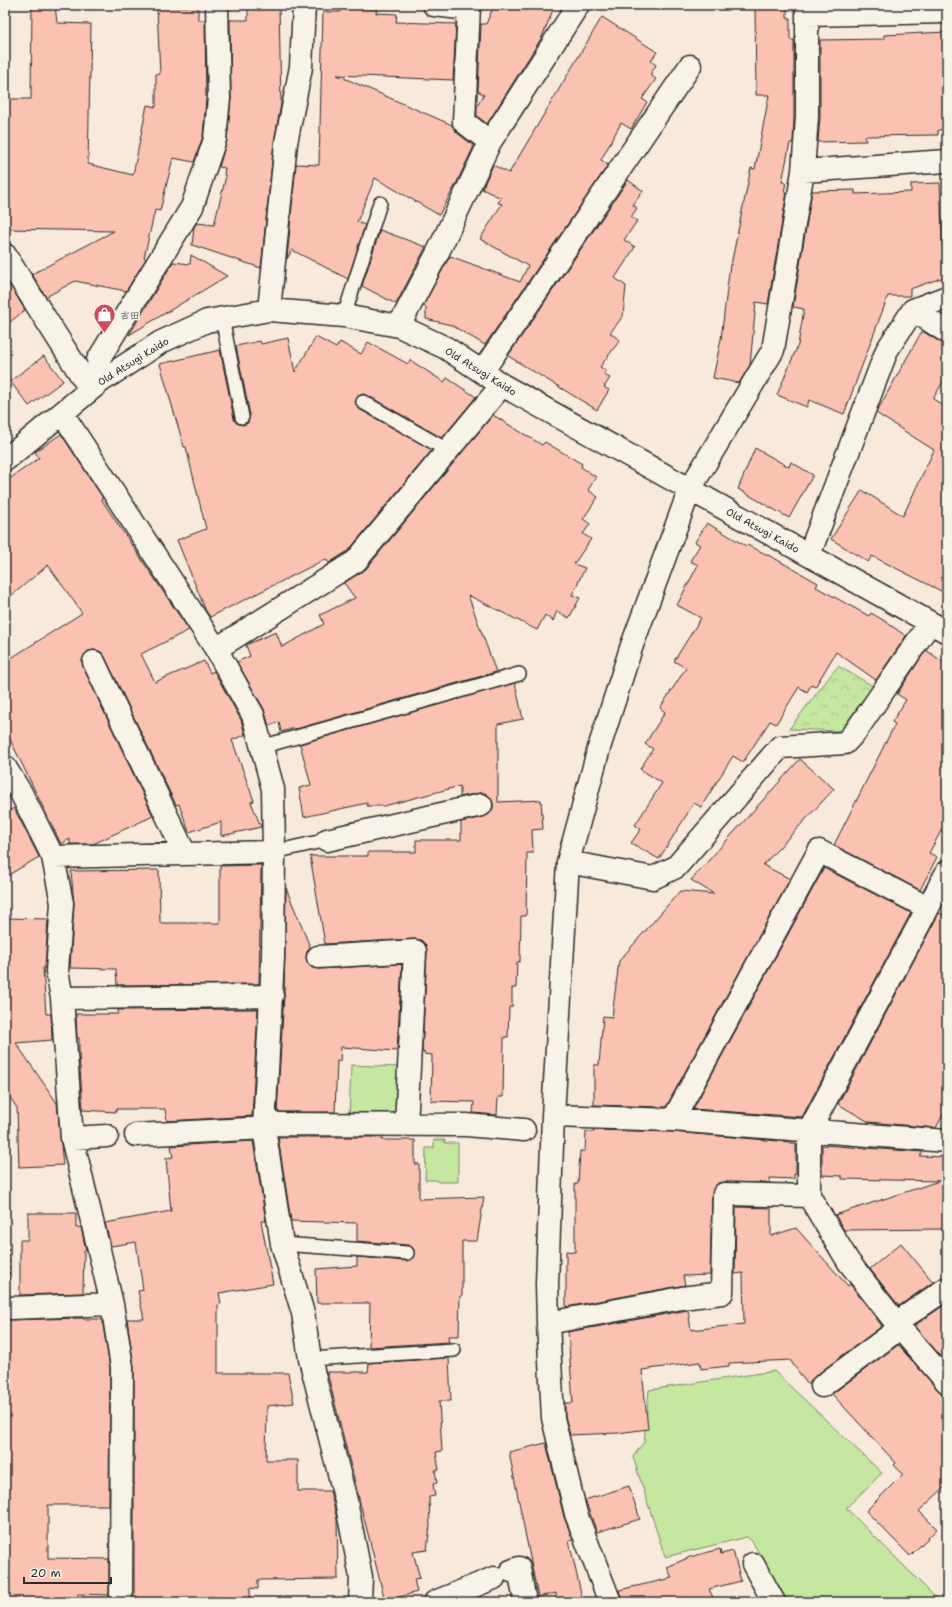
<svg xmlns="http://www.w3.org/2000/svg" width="952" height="1607" font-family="'Shantell Sans','Klee One',sans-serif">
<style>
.green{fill:#c5e7a0;stroke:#788966}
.park{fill:url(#park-crowns);stroke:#788966}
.building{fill:#fbc2b2;stroke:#2b2b2b}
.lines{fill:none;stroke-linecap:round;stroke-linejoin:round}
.service-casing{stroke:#2b2b2b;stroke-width:16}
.minor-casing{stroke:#2b2b2b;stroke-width:25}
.path{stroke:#2b2b2b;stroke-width:2.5;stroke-dasharray:3 3;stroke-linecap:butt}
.service{stroke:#f7f3e8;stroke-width:13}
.minor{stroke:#f7f3e8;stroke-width:22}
.labels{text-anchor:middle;stroke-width:3.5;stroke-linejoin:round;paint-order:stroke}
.poi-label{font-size:10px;fill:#2b2b2b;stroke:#f7f3e8;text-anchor:start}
.street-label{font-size:10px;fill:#2b2b2b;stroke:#f7f3e8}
</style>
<defs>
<pattern id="park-crowns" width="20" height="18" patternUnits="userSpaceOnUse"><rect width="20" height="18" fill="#c5e7a0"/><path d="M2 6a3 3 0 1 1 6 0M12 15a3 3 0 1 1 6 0" fill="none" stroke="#a9c68a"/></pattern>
</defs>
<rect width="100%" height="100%" fill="#f8e9dd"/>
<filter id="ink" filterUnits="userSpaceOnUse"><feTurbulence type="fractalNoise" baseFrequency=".025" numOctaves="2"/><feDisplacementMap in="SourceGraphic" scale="8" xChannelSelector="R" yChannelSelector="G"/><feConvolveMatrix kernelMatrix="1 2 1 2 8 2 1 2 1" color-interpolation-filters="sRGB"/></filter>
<g filter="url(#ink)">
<path class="green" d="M351 1065 400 1067V1120L349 1119Z
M434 1140H445V1143H458V1182H438L437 1180H425L426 1148H434Z
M774 1371 882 1473 846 1508 940 1602H788L752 1541 747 1537 665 1557 633 1457 644 1442 649 1390Z"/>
<path class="park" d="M838 666 873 686 840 731 789 729Z"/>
<path class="building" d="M32 5H55L57 23 91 24 88 164 133 175 147 105 156 107V74H160L157 8 198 6V20H205L206 98 203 136 194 162 173 158 160 211 155 210 144 258 146 259 126 291 75 281 46 297 32 274 114 231 5 229V99H31Z
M248 5H279L281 104 274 142 261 268 192 245 194 227 197 223 214 225 226 176 224 175 225 168 219 167 227 140 231 99 230 20H248Z
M494 5H555L542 37 487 124 477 116V106L484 95 478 91 481 24H486Z
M755 5H787V18H790V40H794V117L793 143H790L782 182 786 183 784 192H787L768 304 756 302 750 365 739 383 713 378 721 339 730 264 731 265 751 168 755 169 769 95H756Z
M340 8 377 9 376 13 397 14 396 22 456 24 453 80 337 75 452 125 456 132 474 146 456 184 439 215 375 178 357 222 365 225 348 279 292 250 287 259 296 164 319 165 323 12H340Z
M602 17 657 52 651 61 656 65 650 75 656 79 642 99 647 102 631 129 621 123 601 160 608 165 485 345 451 325 426 319V307L423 306 450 256 520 282 528 266 480 239 502 204 498 203 501 198 482 189 493 165 509 173Z
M947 32V129L938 130V135L865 136 866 141 818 142 820 117V40L884 39V35Z
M628 180 643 191 633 205 637 208 631 217 637 221 624 240 635 247 615 278 626 286 623 316 610 333 620 340 600 367 606 371 604 375 610 378 604 387 609 390 597 410 508 356Z
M940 183 943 250 947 248V276L910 289V296H888L844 414 809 400 807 407 777 395 798 345 804 309 793 307 812 191 855 190V194L911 192V184Z
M380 230 426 247 396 304 362 286Z
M191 255 227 276 129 335 173 262 190 264Z
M10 285 25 310 5 326V288Z
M922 331 940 342 947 344V375L933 399 947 408V594L872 556 868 562 831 539 862 490 903 516 934 450 876 413Z
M316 337 336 348 340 342 361 354 368 342 408 364 410 360 444 382 447 378 476 397 442 438 367 395 363 394 359 395 355 402 359 409 432 450 348 551 329 563 326 559 210 617 206 611 177 540 206 529 186 447H184L160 364 220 350 234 419 236 423 243 425 248 423 250 415 236 346 260 341 261 344 288 338 295 372Z
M44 356 63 381 29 406 10 381Z
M493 415 542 445 545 442 582 464 581 467 596 477 588 490 598 497 583 519 590 524 583 534 591 539 574 564 585 568 572 595 580 598 569 618 557 611 553 621 545 615 537 630 468 595 496 672 296 729 295 728 281 732 279 722 269 726 264 709 237 662 250 656 246 645 276 632 282 647 324 624 320 615 355 598 344 583 366 569Z
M61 434 103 498 101 499 189 630 141 654 155 682 204 661 210 673 214 671 241 720 245 735 232 740 254 801 251 802 261 827 221 836V822L189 832 179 804 176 805 105 657 101 652 95 650 88 651 84 655 82 661 83 667 153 816 93 844H70V839L61 844 5 729V662L82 613 48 565 5 601V482L39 458 35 452Z
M755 448 789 467 791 462 813 475 789 518 738 489Z
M707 523 746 546 747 545 774 558 818 583 816 587 869 616 871 613 883 620 906 636 876 680 836 652 815 687 811 685 807 692 799 687 776 724 770 721 743 762 733 756 701 807 694 803 659 859 631 843 641 829 635 825 662 783 640 769 653 749 645 744 665 712 660 708 686 668 674 661 701 618 677 605 698 565 690 561 700 545 695 542Z
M926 650 947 665V820L929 853 937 857 920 890 834 845 895 724 892 722 906 700 897 694Z
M515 683 523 719 498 724V802L541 800 543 829 532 830 533 853H527L526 916H521L520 962H517L516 988H512V1007H509L508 1037H504L503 1097H498L497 1115 473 1113 474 1102 431 1101 432 1055 424 1054V1052H422L427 952 426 945 421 940 414 939 325 944 310 856H368V852H416V840H461V822L484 817 489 814 493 808V803L490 797 485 793H479L460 797V786L384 806H367V803L304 817 299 788 311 785 300 744Z
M800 759 834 789 763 865 790 879 666 1107 594 1105V1065H599L603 1016 612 1017 619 961 680 891 714 894 691 880Z
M14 808 39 857 5 877V813Z
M261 865 259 984 117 985 116 969 70 968 74 904 71 871 159 870 160 923H220V866Z
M824 868 911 913 802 1117 693 1109Z
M286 888 310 947 307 952 306 958 308 964 312 968 319 969 402 964 397 1051 341 1047 340 1061H337L335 1112H277L284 996Z
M939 913 947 917V1107L936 1128 869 1122 838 1104Z
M5 918 48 919 45 968H43L46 1014H51L52 1040 16 1043 57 1103 63 1165 19 1167 17 1108 5 1090Z
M258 1009 252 1116 167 1121 165 1109H116V1112L83 1110 79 1054V1038H77L76 1014H118V1010Z
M594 1130 672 1132 790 1142V1143H796V1174H794V1179L770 1178V1183L724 1182 718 1183 714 1187 712 1194 710 1275 683 1276 685 1285 566 1307V1251L575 1252V1184H578L580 1151H585L586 1132H594Z
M278 1137H382V1140H415V1164H419V1199L484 1197 477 1241H462V1296H460L459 1336H448L449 1342 369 1347 370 1303H317L316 1269 357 1266V1257L407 1261 414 1257V1250L412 1247 408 1245 357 1241V1223L291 1221Z
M253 1141 266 1221H261L273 1284 219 1293 221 1304 218 1305V1373H288L294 1403 267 1406 266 1460H298V1491H330L337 1519 338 1579 258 1580V1589L250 1588V1598L207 1597V1602H137V1596H134V1367L127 1319H144L138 1291 143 1290 136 1242 111 1246 105 1223 171 1211 166 1158 173 1157 171 1146Z
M822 1145 923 1152 920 1156 947 1157V1229L844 1230 835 1215 939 1181 842 1179V1176L822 1175Z
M736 1207 771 1208V1236L796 1228 848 1286 850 1284 882 1326 815 1376 808 1385 790 1360 729 1363V1366L701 1369 700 1362 642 1370 648 1429 618 1433 570 1435 565 1416V1403H573L568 1332 688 1310 691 1330 744 1324 743 1273 735 1274Z
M28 1213H76V1228L81 1227 86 1251H84L83 1293 20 1295V1240H28Z
M901 1243 933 1282 899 1306 870 1269Z
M947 1303V1363L914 1326Z
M83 1318V1319H102L110 1368 109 1505H48V1558L109 1559V1595L78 1594V1602H5V1320Z
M898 1345 938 1390 943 1394H947V1485L919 1511 937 1529 910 1556 866 1511 903 1474 894 1465 896 1463 832 1394Z
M449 1358 451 1401H439L442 1451 436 1452 439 1470H435L437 1483 433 1484 435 1496 429 1497 430 1526 427 1550 413 1552 420 1578 414 1579 417 1592 385 1601 327 1372H368L369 1363Z
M546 1443 564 1517 573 1540 569 1541 583 1602H556V1593L538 1597 509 1452Z
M629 1486 640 1519 597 1532 585 1500Z
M720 1549 721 1554 733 1551 741 1581 709 1589 715 1602H622L619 1590 672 1578 667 1567 690 1557Z"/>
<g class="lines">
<defs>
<path id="service" d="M344 316 380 203
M222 318 242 417
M363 402 447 450
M261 747 519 674
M274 852 327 840
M282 1244 407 1253
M310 1359 454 1350"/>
<path id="minor" d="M434 5 469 9
M469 5 464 122 490 142
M807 15 947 12
M803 171 947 161
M5 255 90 389
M269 310 286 143 301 67 304 5
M913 310 947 332
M399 326 438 252 490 142 578 5
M482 372 690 66
M101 381 98 360 192 207 215 139 219 98 217 5
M62 413 216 649 253 715 273 789 274 852 273 958 264 1128 282 1244 303 1313 310 1359 346 1501 361 1577 360 1602
M5 460 101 381 161 342 207 321 269 310 344 316 399 326 446 348 502 385 947 632
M809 555 887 350 913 310 947 297
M216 649 356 561 502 385
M94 662 185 854
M5 767 21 793 53 857 62 903 57 971 62 998 72 1138 112 1304 122 1367 121 1602
M327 840 481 805
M53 857 274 852
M568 862 653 878 676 867 780 747 845 743 856 731 930 623
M947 872 809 1131V1196L848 1261 900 1328 947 1382
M318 957 415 951 406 1125
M62 998 272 996
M553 1116 673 1120 947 1141
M673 1120 819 851 928 908
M136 1135 264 1128 276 1124 466 1125 524 1130
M72 1138 107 1136
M10 1308 112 1304
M548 1323 682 1298 722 1293 724 1194 809 1196
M896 1323 947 1288
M822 1386 900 1328
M753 1564 774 1602
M511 1571 519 1568 525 1602
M435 1602 494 1578
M610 1602 576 1514 553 1418 548 1323 547 1284 553 1116 568 862 599 748 631 648 690 489 773 350 803 171 807 117V5"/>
</defs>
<use href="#service" class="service-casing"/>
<use href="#minor" class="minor-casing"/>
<path class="path" d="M5 1219 7 1221 9 1282"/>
<use href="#service" class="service"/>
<use href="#minor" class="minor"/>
</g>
</g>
<defs>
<symbol id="shop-pin" viewBox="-11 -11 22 30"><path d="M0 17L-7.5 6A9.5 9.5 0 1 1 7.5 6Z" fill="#d1495b" stroke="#f7f3e8"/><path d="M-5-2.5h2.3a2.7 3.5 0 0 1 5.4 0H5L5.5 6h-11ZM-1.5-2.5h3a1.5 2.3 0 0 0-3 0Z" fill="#fff"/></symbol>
</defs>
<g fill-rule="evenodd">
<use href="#shop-pin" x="92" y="302" width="25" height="34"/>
</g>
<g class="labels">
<g class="poi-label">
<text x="120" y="319">吉田</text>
</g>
<g class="street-label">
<text transform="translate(133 361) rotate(-32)" y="4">Old Atsugi Kaido</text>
<text transform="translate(481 371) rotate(32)" y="4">Old Atsugi Kaido</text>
<text transform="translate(763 530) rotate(29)" y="4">Old Atsugi Kaido</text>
</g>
</g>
<rect width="952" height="1607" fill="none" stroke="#f7f3e8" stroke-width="20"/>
<rect x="10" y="10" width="932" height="1587" fill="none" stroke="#2b2b2b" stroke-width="1.5" filter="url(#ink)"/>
<path d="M24 1577v6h87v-6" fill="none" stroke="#2b2b2b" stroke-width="2"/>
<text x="30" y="1577" font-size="12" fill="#2b2b2b" stroke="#f7f3e8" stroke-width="3" paint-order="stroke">20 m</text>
</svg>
